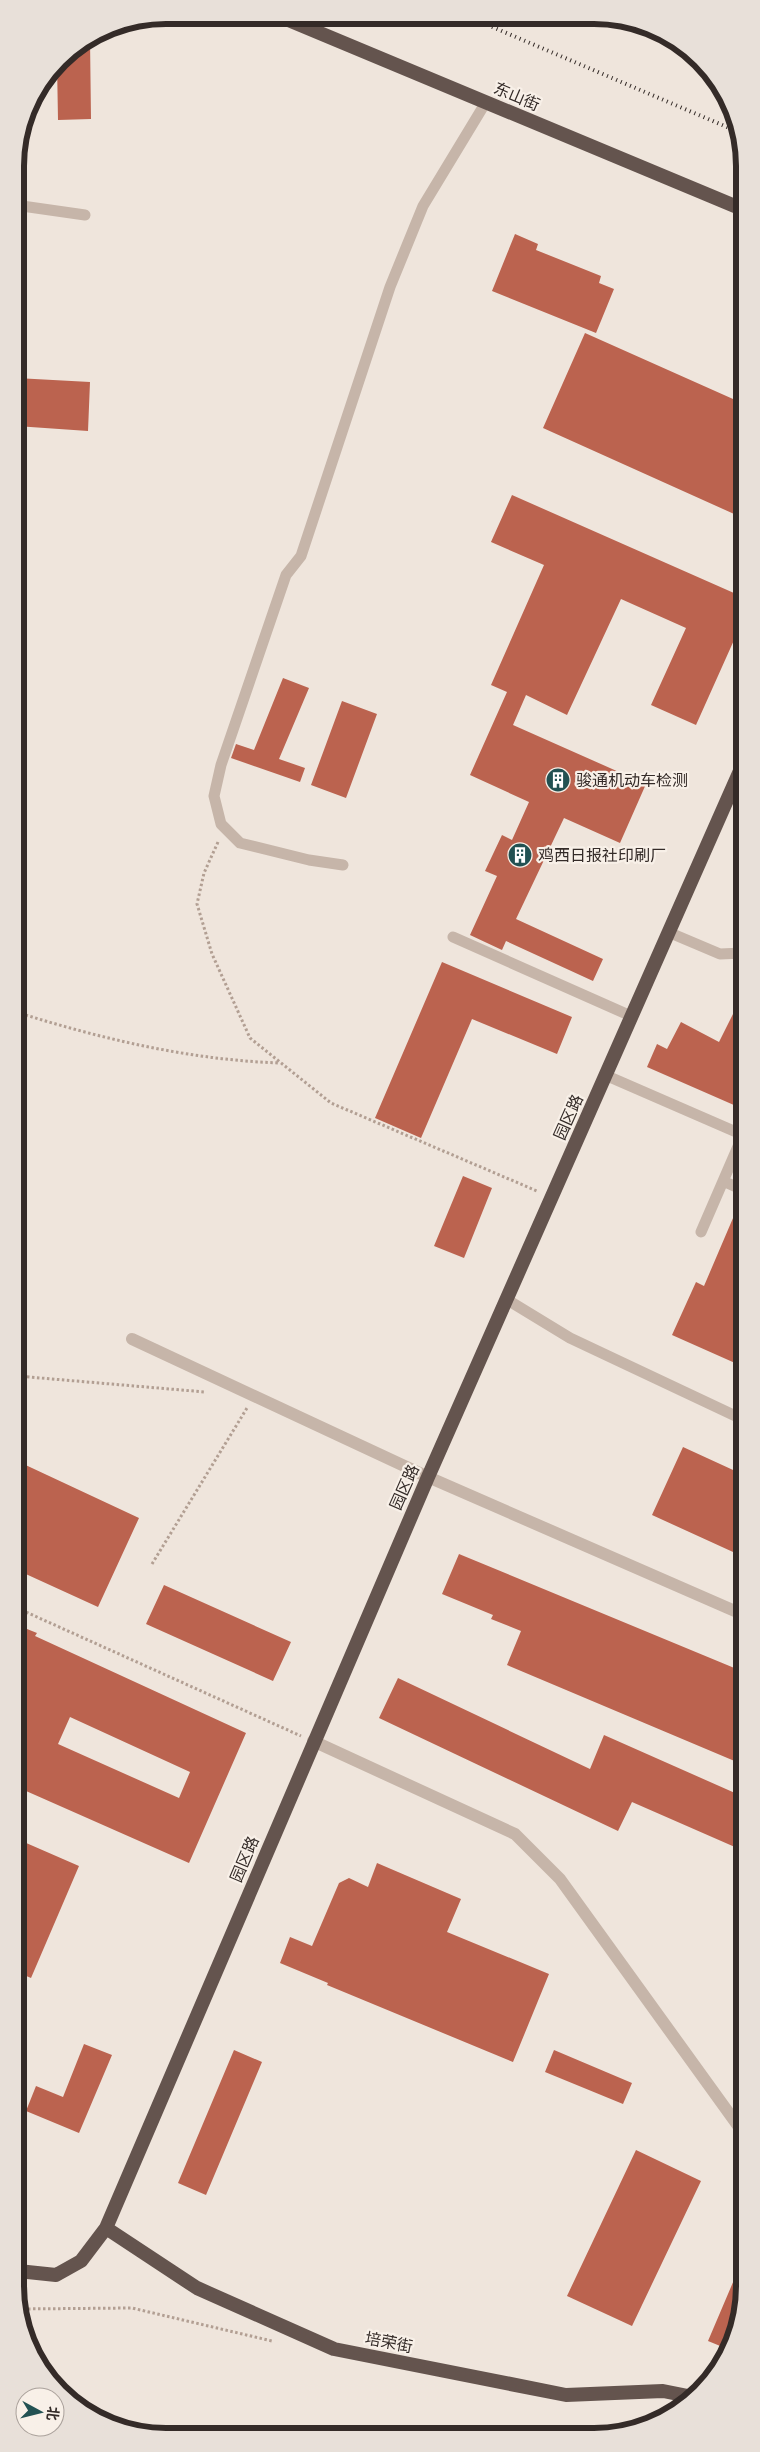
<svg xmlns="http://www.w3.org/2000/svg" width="760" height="2452" font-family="Quicksand,'Noto Sans SC',sans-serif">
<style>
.building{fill:#bb634f;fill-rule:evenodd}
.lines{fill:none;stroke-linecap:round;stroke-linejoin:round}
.path{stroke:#b29f93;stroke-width:3;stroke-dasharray:2.5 2.5;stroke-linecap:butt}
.service{stroke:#c6b5a9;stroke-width:11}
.minor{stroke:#c6b5a9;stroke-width:12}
.tertiary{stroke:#c6b5a9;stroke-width:12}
.trunk{stroke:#64544e;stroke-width:14}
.rail{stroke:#342b28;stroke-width:4;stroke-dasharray:1 4;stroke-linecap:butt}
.labels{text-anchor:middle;stroke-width:4.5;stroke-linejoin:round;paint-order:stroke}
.street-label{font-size:16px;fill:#342b28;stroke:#f8f0e8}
.poi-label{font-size:16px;fill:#342b28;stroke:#f8f0e8;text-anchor:start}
.rim{fill:none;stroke:#342b28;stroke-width:6}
</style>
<rect width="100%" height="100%" fill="#efe5dc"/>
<path class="building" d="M90 39 91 119 58 120 57 63Z
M515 234 538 244 536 250 601 276 599 283 614 289 596 333 492 291Z
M585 333 742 403 743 518 543 428Z
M16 378 90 382 88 431 16 426Z
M512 495 743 597V620L696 725 651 705 686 628 621 599 567 715 526 695 513 725 646 784 620 843 564 818 516 919 603 959 593 981 506 941 502 950 470 935 497 876 485 871 502 835 512 840 529 802 470 775 507 692 491 685 544 565 491 542Z
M283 678 309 688 279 759 305 768 300 782 231 758 236 744 254 750Z
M342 701 377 714 346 798 311 785Z
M442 962 572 1017 557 1054 472 1019 421 1138 375 1118Z
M743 994V1109L647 1067 657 1044 667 1049 681 1022 719 1042Z
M463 1176 492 1188 464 1258 434 1246Z
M742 1197H743L744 1367 672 1335 696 1282 704 1286Z
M683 1447 744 1475V1557L652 1515Z
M17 1461 139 1518 98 1607 17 1570Z
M459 1554 744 1672V1765L507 1665 521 1631 491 1619 493 1615 442 1594Z
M164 1585 291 1642 273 1681 146 1624Z
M17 1625 37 1633 35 1636 246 1733 189 1863 17 1787ZM70 1717 190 1772 179 1798 58 1744Z
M398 1678 590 1769 604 1735 744 1797V1851L632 1802 618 1831 379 1718Z
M17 1839 79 1866 31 1978 17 1972Z
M377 1863 461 1899 447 1932 549 1974 513 2062 327 1985 328 1983 280 1963 290 1937 312 1946 339 1883 349 1878 368 1887Z
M84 2044 112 2055 79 2133 26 2111 36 2086 63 2097Z
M234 2050 262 2062 206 2195 178 2183Z
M554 2050 632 2083 623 2104 545 2072Z
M636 2150 701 2181 632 2326 567 2296Z
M745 2254V2295L733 2344 730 2350 708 2341Z"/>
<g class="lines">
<path class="path" d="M218 842 204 873 197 904 212 954 250 1038 331 1103 537 1191
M16 1012C102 1039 190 1060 280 1063
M17 1376 205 1392
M152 1564 247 1408
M17 1608 301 1736
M18 2309 132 2308 272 2341"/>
<path class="service" d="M15 205 85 215
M343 865 309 860 240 843 221 824 214 796 221 765 286 575 301 556 390 287 423 206 486 102
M668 932 720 954 743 953
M453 937 631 1016
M605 1075 743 1135 701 1232
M723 1181 743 1190
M506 1299 570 1338 744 1420"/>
<path class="minor" d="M313 1741 515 1834 560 1879 744 2134"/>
<path class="tertiary" d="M132 1339 428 1477 744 1615"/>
<path class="trunk" d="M279 16 742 209
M106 2228 197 2288 334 2349 566 2395 663 2391 693 2397
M18 2271 56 2275 81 2261 106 2228 428 1477 743 764"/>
<path class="rail" d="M469 17 741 133"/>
</g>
<defs>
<symbol id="building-disc" viewBox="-11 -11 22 22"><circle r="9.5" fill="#225152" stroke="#f8f0e8"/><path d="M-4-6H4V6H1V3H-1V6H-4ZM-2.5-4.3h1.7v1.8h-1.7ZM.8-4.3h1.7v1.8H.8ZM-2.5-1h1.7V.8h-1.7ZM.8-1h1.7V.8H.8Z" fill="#fff"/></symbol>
</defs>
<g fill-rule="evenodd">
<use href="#building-disc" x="544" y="766" width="28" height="28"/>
<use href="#building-disc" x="506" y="841" width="28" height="28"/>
</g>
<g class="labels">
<g class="street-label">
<text transform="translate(517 96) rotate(23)" y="6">东山街</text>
<text transform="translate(568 1117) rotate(-66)" y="6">园区路</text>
<text transform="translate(404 1487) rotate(-66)" y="6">园区路</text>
<text transform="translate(244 1859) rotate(-67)" y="6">园区路</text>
<text transform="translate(389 2342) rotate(11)" y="6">培荣街</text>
</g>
<g class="poi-label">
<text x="576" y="786">骏通机动车检测</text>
<text x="538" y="861">鸡西日报社印刷厂</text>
</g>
</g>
<path d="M0 0H760V2452H0ZM166 24H594A142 142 0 0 1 736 166V2286A142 142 0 0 1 594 2428H166A142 142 0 0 1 24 2286V166A142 142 0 0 1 166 24Z" fill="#e8e0d9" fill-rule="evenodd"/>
<path class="rim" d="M166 24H594A142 142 0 0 1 736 166V2286A142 142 0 0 1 594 2428H166A142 142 0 0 1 24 2286V166A142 142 0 0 1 166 24Z"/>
<g transform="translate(40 2412) rotate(97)"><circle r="24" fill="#f8f0e8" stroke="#aaa19b"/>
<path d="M0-4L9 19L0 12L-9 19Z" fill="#225152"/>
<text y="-8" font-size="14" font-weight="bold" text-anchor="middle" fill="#342b28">北</text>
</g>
</svg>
